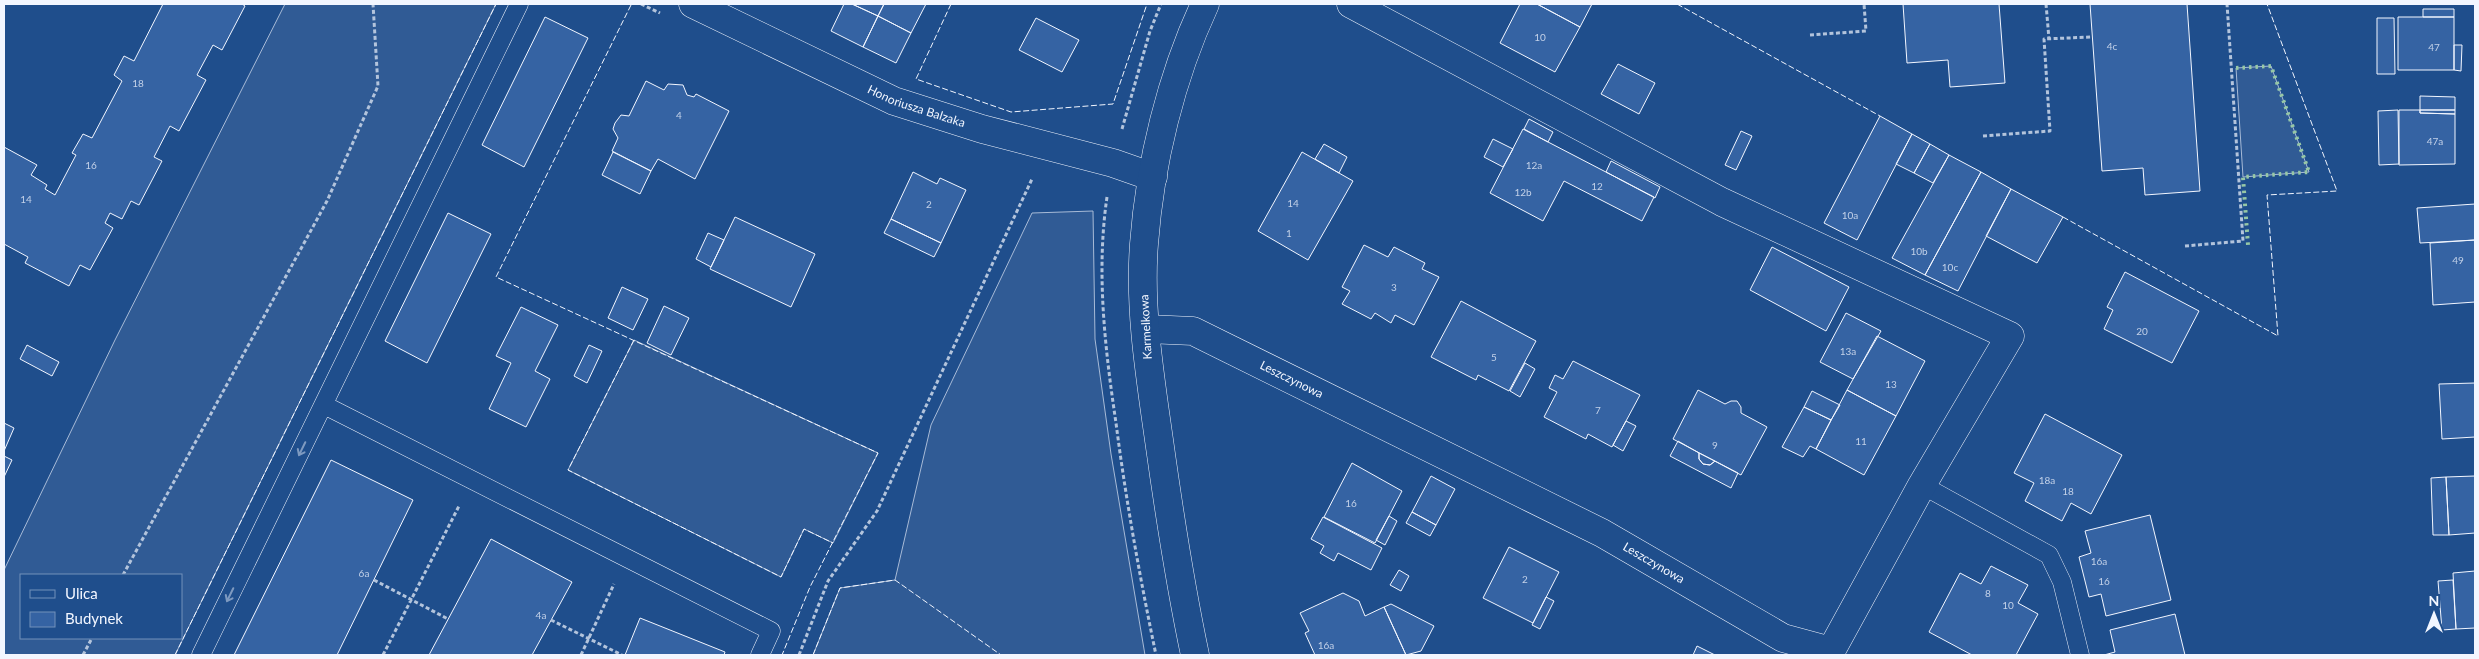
<svg xmlns="http://www.w3.org/2000/svg" width="2479" height="659" font-family="Lato,sans-serif">
<style>
.built{fill:#305b95;stroke:#a8bbd7;fill-rule:evenodd}
.building{fill:#3563a3;stroke:#f2f6ff}
.lines{fill:none;stroke-linecap:round;stroke-linejoin:round}
.service-casing{stroke:#f2f6ff;stroke-width:19}
.minor-casing{stroke:#f2f6ff;stroke-width:29}
.tertiary-casing{stroke:#f2f6ff;stroke-width:29}
.path{stroke:#b3c4dc;stroke-width:3;stroke-dasharray:4 2.5;stroke-linecap:butt}
.service{stroke:#1f4e8c;stroke-width:18}
.minor{stroke:#1f4e8c;stroke-width:28}
.tertiary{stroke:#1f4e8c;stroke-width:28}
.hedge{stroke:#97c8a6;stroke-width:4;stroke-dasharray:2.5 4;stroke-linecap:butt}
.fence{stroke:#f2f6ff;stroke-width:1;stroke-dasharray:6 2.5;stroke-linecap:butt}
.oneway{stroke:#7e9ac0}
.labels{text-anchor:middle;stroke-width:4;stroke-linejoin:round;paint-order:stroke}
.number-label{font-size:10px;fill:#c3d1e8}
.street-label{font-size:12px;fill:#f2f6ff;stroke:#1f4e8c}
</style>
<rect width="100%" height="100%" fill="#1f4e8c"/>
<path class="built" d="M285 4H496L175 655H4V570L115 340ZM21 575H181V638H21Z
M2271 66 2309 172 2243 177 2236 68Z
M1093 211 1095 339 1111 454 1145 655H813L840 588 895 580 931 425 1032 213Z
M634 340 878 453 833 543 804 529 781 577 568 470Z"/>
<path class="building" d="M163 4H242L245 6 222 50 213 45 197 75 206 80 179 131 170 126 154 157 162 161 139 205 131 201 122 219 110 213 105 223 113 228 90 270 80 265 69 286 25 263 28 257 4 244V147L37 165 31 175 47 185 45 189 55 195 76 155 72 153 83 134 92 138 122 81 114 75 124 56 134 61Z
M844 4H852L878 16 863 47 831 31Z
M852 4H884L878 16Z
M884 4H926L911 33 878 16Z
M1520 4H1537L1580 27 1555 72 1500 43Z
M1537 4H1592L1580 27Z
M1903 4H1999L2005 83 1950 87 1948 60 1907 63Z
M2090 4H2187L2200 191 2145 195 2143 168 2102 171Z
M2423 9H2454V17H2423Z
M878 16 911 33 896 63 863 47Z
M545 17 588 38 524 167 482 145Z
M2398 17H2454V70H2398Z
M1036 18 1079 40 1062 72 1019 50Z
M2377 18H2394L2395 74H2377Z
M2454 45H2462L2461 71 2454 70Z
M1618 64 1655 83 1639 114 1601 94Z
M646 81 664 90 668 84 683 85 687 95 694 97 696 94 729 111 695 179 658 159 651 171 612 151 618 138 613 129 615 123 621 115 629 116Z
M2420 96 2455 97V110H2420Z
M2398 110 2399 164 2379 165 2378 111Z
M2399 110H2420V113L2455 114V164L2399 165Z
M2420 110H2455V114L2420 113Z
M1880 116 1912 134 1857 240 1824 223Z
M1529 119 1553 132 1548 142 1524 129Z
M1523 129 1654 197 1642 221 1564 181 1543 221 1490 193Z
M1741 131 1752 136 1736 170 1725 165Z
M1912 134 1930 144 1914 173 1896 164Z
M1493 139 1513 149 1503 167 1484 157Z
M1324 144 1347 157 1339 173 1315 159Z
M1930 144 1949 155 1933 183 1914 173Z
M613 152 651 171 640 194 602 175Z
M1302 152 1353 181 1308 260 1258 231Z
M1949 155 1981 172 1925 275 1892 258Z
M1611 161 1660 187 1655 198 1606 172Z
M913 172 937 184 940 178 966 190 941 243 891 219Z
M1981 172 2011 189 1958 291 1925 275Z
M2011 189 2063 217 2037 263 1986 236Z
M2475 204V240L2420 243 2417 208Z
M448 213 491 234 427 363 385 341Z
M735 217 815 254 791 307 710 269Z
M891 219 941 243 934 257 884 233Z
M708 233 724 240 711 267 696 259Z
M2475 240V302L2433 305 2430 243Z
M1364 245 1388 257 1394 247 1425 263 1422 269 1439 277 1414 325 1395 315 1391 323 1375 313 1371 319 1342 304 1350 291 1342 287Z
M1772 247 1849 287 1826 331 1750 290Z
M2125 272 2199 311 2172 363 2104 329 2113 310 2107 307Z
M622 287 648 299 633 330 608 318Z
M1461 301 1536 341 1509 391 1478 375 1476 380 1431 357Z
M664 306 689 318 671 355 647 343Z
M521 307 558 325 535 371 550 379 526 427 489 409 511 363 496 356Z
M1846 313 1881 331 1853 379 1820 362Z
M1877 336 1925 361 1896 416 1847 390Z
M27 345 59 362 52 376 20 359Z
M589 345 602 351 587 383 574 376Z
M1573 361 1640 395 1612 447 1588 434 1586 439 1544 417 1557 392 1549 388 1555 375 1563 379Z
M1525 363 1535 369 1520 397 1510 391Z
M2475 383V437L2442 439 2439 384Z
M1698 390 1725 404 1731 401H1737L1741 407V413L1767 427 1741 475 1673 439Z
M1847 390 1896 416 1864 475 1816 449Z
M1812 391 1840 405 1831 420 1804 407Z
M1804 407 1831 420 1816 449 1810 446 1803 457 1782 447Z
M2045 414 2122 455 2091 514 2071 503 2062 521 2025 501 2034 483 2014 473Z
M1626 421 1636 426 1623 451 1613 445Z
M4 423 14 428 4 451Z
M1678 441 1699 453V459L1703 464 1710 465 1715 461 1738 473 1731 488 1670 456Z
M1699 453 1715 461 1710 465 1703 464 1699 459Z
M4 456 12 460 4 477Z
M331 460 413 500 337 655H234Z
M1352 463 1402 491 1375 543 1324 517Z
M1431 476 1455 489 1436 525 1412 512Z
M2475 476V533L2449 535 2446 477Z
M2446 477 2449 535H2433L2431 478Z
M1412 512 1436 525 1430 536 1406 523Z
M2150 515 2171 600 2106 616 2101 594 2089 597 2079 557 2091 553 2085 531Z
M1389 516 1397 521 1385 545 1376 540Z
M1323 517 1382 548 1371 570 1338 553 1334 561 1320 553 1324 546 1311 539Z
M491 539 572 582 532 655H429Z
M1509 547 1559 572 1533 623 1483 598Z
M1991 566 2028 585 2018 603 2038 614 2016 655H1972L1929 632 1960 573 1981 584Z
M1399 570 1409 576 1401 591 1390 585Z
M2475 571V628L2456 629 2453 573Z
M2453 580 2456 629 2442 630 2438 581Z
M1343 593 1359 601 1365 616 1384 607 1406 655H1315L1305 633 1309 631 1300 613Z
M1546 597 1554 601 1540 629 1532 625Z
M1391 604 1434 626 1421 651 1406 655 1384 607Z
M2175 614 2185 655H2104L2115 652 2110 630Z
M640 618 725 652 724 655H625Z
M1697 646 1715 655H1693Z"/>
<g class="lines">
<defs>
<path id="service" d="M324 405 771 631 760 655
M1922 485 2049 555 2062 582 2080 655
M201 655 519 4"/>
<g id="minor">
<path id="s1" d="M693 4 894 101 982 129 1113 163 1153 177"/>
<path id="s2" d="M1147 329 1193 331 1602 533 1783 638 1831 651 1922 485 2010 336 1722 202 1351 4"/>
</g>
<path id="tertiary" d="M1195 655C1180 584 1169 512 1159 440 1150 376 1139 309 1144 244 1150 163 1171 77 1205 4"/>
</defs>
<use href="#service" class="service-casing"/>
<use href="#minor" class="minor-casing"/>
<use href="#tertiary" class="tertiary-casing"/>
<path class="path" d="M641 4 660 13
M2046 4 2049 39
M1810 35 1866 31 1864 4
M1122 129 1150 31 1161 4
M1983 136 2050 131 2044 39 2092 37
M1107 197C1096 272 1105 349 1116 423 1126 501 1140 578 1156 655
M2185 246 2243 241 2227 4
M123 575 327 201 378 86 373 4
M374 580 448 619
M551 620 622 655
M83 655 92 638
M383 655 459 506
M581 655 614 584
M799 655 828 581 877 511 1032 179"/>
<use href="#service" class="service"/>
<use href="#minor" class="minor"/>
<use href="#tertiary" class="tertiary"/>
<path class="hedge" d="M2236 68 2271 66 2309 172 2243 177 2248 245"/>
<path class="fence" d="M951 4 916 79 1011 112 1113 104 1147 4
M1677 4 1880 116
M631 5 496 277 878 453 810 587 782 655
M2063 217 2278 336 2267 195 2337 191 2267 4
M634 340 568 470 781 577 804 529 833 543
M175 655 496 4
M813 655 840 588 895 580 1001 655"/>
</g>
<defs><path id="oneway-shaft" d="M-6 0H5M1.5-3L5.5 0L1.5 3" fill="none" stroke-width="1.6" stroke-linecap="round" stroke-linejoin="round" transform="scale(1.25)"/></defs>
<g class="oneway">
<use href="#oneway-shaft" transform="translate(302 449) rotate(116)"/>
<use href="#oneway-shaft" transform="translate(230 595) rotate(116)"/>
</g>
<g class="labels">
<g class="number-label">
<text x="1540" y="41">10</text>
<text x="2112" y="50">4c</text>
<text x="2434" y="51">47</text>
<text x="138" y="87">18</text>
<text x="679" y="119">4</text>
<text x="2435" y="145">47a</text>
<text x="91" y="169">16</text>
<text x="1534" y="169">12a</text>
<text x="1597" y="190">12</text>
<text x="1523" y="196">12b</text>
<text x="26" y="203">14</text>
<text x="1293" y="207">14</text>
<text x="929" y="208">2</text>
<text x="1850" y="219">10a</text>
<text x="1289" y="237">1</text>
<text x="1919" y="255">10b</text>
<text x="2458" y="264">49</text>
<text x="1950" y="271">10c</text>
<text x="1394" y="291">3</text>
<text x="2142" y="335">20</text>
<text x="1848" y="355">13a</text>
<text x="1494" y="361">5</text>
<text x="1891" y="388">13</text>
<text x="1598" y="414">7</text>
<text x="1861" y="445">11</text>
<text x="1715" y="449">9</text>
<text x="2047" y="484">18a</text>
<text x="2068" y="495">18</text>
<text x="1351" y="507">16</text>
<text x="2099" y="565">16a</text>
<text x="364" y="577">6a</text>
<text x="1525" y="583">2</text>
<text x="2104" y="585">16</text>
<text x="1988" y="597">8</text>
<text x="2008" y="609">10</text>
<text x="541" y="619">4a</text>
<text x="1326" y="649">16a</text>
</g>
<g class="street-label">
<text dy="4" stroke="none"><textPath href="#s1" startOffset="246">Honoriusza Balzaka</textPath></text>
<text transform="translate(1146 327) rotate(-93)" y="4">Karmelkowa</text>
<text dy="4" stroke="none"><textPath href="#s2" startOffset="156">Leszczynowa</textPath></text>
<text dy="4" stroke="none"><textPath href="#s2" startOffset="562">Leszczynowa</textPath></text>
</g>
</g>
<rect width="2479" height="659" fill="none" stroke="#f2f6ff" stroke-width="10"/>
<rect x="20" y="574" width="162" height="65" fill="#1f4e8c" stroke="#7391ba"/>
<rect x="30" y="590" width="25" height="8" fill="#1f4e8c" stroke="#7391ba"/>
<text x="65" y="599" font-size="15" fill="#f2f6ff">Ulica</text>
<rect x="30" y="612" width="25" height="15" fill="#3563a3" stroke="#7391ba"/>
<text x="65" y="624" font-size="15" fill="#f2f6ff">Budynek</text>
<g transform="translate(2434 614)" stroke="#1f4e8c" stroke-width="4" paint-order="stroke">
<path d="M0-4L9 19L0 12L-9 19Z" fill="#f2f6ff"/>
<text y="-8" font-size="14" font-weight="bold" text-anchor="middle" fill="#f2f6ff">N</text>
</g>
</svg>
